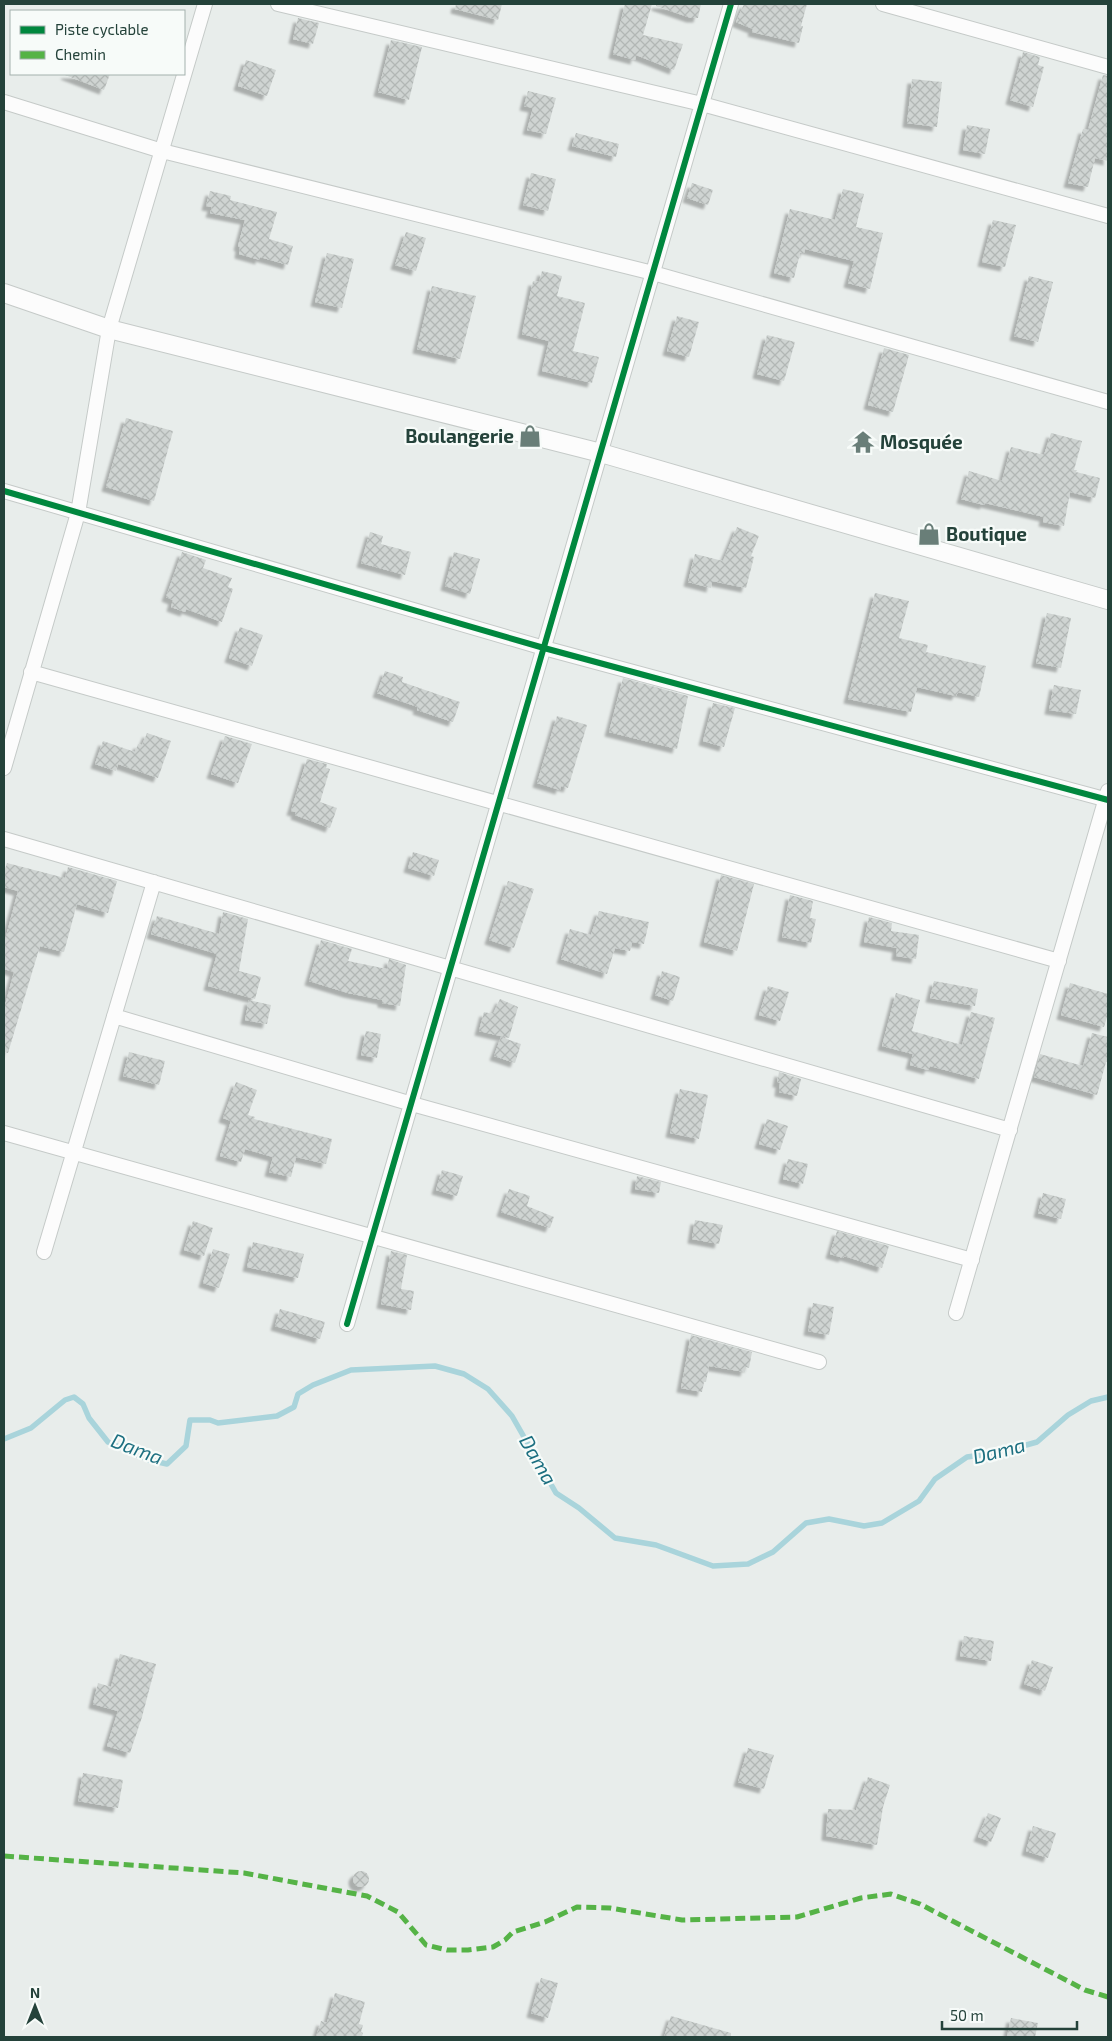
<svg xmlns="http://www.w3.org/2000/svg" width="1112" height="2041" font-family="'Exo 2',sans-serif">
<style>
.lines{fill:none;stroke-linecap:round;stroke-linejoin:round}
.stream{stroke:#a9d4db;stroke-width:5.5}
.building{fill:url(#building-cross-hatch);filter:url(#shadow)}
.minor-casing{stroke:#c5cac8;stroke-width:16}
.tertiary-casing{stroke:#c5cac8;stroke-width:20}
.minor{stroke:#fcfcfc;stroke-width:14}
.tertiary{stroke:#fcfcfc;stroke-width:18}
.quiet{stroke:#55b346;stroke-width:5;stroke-dasharray:10 5;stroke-linecap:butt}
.cycleway-casing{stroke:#f7fbf9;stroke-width:9}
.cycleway{stroke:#00873e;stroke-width:6}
.labels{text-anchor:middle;stroke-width:4.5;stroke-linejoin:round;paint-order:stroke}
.poi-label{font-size:19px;font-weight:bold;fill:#24423a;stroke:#f7fbf9;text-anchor:start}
.water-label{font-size:20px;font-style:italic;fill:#1c6f80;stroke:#f7fbf9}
</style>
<defs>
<pattern id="building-cross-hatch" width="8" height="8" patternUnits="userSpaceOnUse" patternTransform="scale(1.25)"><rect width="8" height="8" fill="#cfd4d2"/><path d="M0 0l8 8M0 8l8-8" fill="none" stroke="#b2b7b5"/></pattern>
<filter id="shadow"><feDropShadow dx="-4.5" dy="4.5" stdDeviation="1" flood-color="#0004"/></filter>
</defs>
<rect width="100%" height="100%" fill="#e8edeb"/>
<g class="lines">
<path class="stream" d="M4 1439 31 1428 65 1400 74 1397 83 1404 89 1418 108 1442 149 1460 167 1464 186 1446 190 1420H210L218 1423 277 1416 294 1407 298 1394 313 1385 351 1370 435 1366 464 1374 488 1389 512 1416 556 1493 579 1508 615 1538 656 1545 713 1566 748 1564 773 1552 806 1523 829 1519 864 1526 882 1523 919 1501 935 1479 967 1457 1001 1452 1037 1442 1068 1415 1091 1401 1108 1397"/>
</g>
<path class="building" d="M456 4H502L498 20 455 9Z
M625 4H652L643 35 683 44 674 70 636 55 635 60 613 54Z
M656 4H701L698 18H691L656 6Z
M744 4H807L801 26H803L799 43 752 32 753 29 736 22Z
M298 18 319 23 313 44 293 39Z
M391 40 422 47 409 100 378 92Z
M1023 52 1040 57 1038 65 1044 67 1033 107 1010 100Z
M246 60 276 70 267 96 238 86Z
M66 74H110L104 90 65 75Z
M1103 75 1108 76V161L1095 158 1088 187 1068 183 1083 129 1088 130Z
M912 79 942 82 937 127 907 123Z
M528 91 556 98 546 134 527 130 533 108 524 106Z
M967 125 990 129 985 154 963 150Z
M576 133 619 144 616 157 572 146Z
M531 173 556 179 548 211 523 205Z
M692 183 713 190 708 205 687 198Z
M843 189 864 194 856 227 883 233 870 289 848 283 854 261 805 249 804 253H800L794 278 774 273 790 209 835 220Z
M210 191 231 196 230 200 277 212 269 239 293 246 288 265 260 257V260L239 254 240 247 238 246 245 220 210 213 212 207 206 206Z
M993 220 1016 225 1005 267 982 262Z
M406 232 426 238 416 271 395 265Z
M327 253 354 259 342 308 315 302Z
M542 271 562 276 557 296 585 303 573 351 599 357 592 383 542 371 549 341 522 334 533 281 539 282Z
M1029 276 1053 282 1038 342 1014 336Z
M432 286 476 296 460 359 417 349Z
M677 316 699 322 689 357 667 351Z
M767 335 795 342 784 381 757 374Z
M884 348 909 355 893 412 868 405Z
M126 418 173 431 154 501 106 487Z
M1051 433 1082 441 1074 470H1077L1076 472 1100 478 1095 498 1070 492 1064 526 1043 522 1044 517 985 503 984 505 961 499 969 471 1002 481 1011 447 1044 455Z
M737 527 759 536 751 556 754 557 746 588 712 581 711 588 688 582 695 554 723 561Z
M370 532 383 536 381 544 411 552 405 575 361 563Z
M182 552 206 560 203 568 232 578 228 587 233 589 222 622 186 609 185 612 171 607 173 600 166 597Z
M454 552 480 559 470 594 445 586Z
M875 593 909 601 899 638 928 645 926 652 986 666 979 697 958 692 956 696 917 687 911 712 848 699Z
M1047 613 1071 618 1061 668 1036 663Z
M240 627 263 635 252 666 229 658Z
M385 671 403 677 402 682 460 702 453 722 417 710 418 707 377 693Z
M623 678 688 696 677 749 609 732Z
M1054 685 1081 690 1076 714 1049 710Z
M713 703 735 708 724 747 703 741Z
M557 716 587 725 568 788 561 786 560 790 537 783Z
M147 733 171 741 158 778 118 764 116 771 95 764 103 741 135 752 138 744 142 745Z
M225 736 252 744 238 783 211 774Z
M307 759 327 764 326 768 330 769 320 802 337 808 330 828 295 815 296 812 291 811Z
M413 852 439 860 434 876 408 868Z
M7 863 65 878 68 867 117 881 108 913 77 904 64 952 40 946 8 1053 4 1052V1009L14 972 4 969V944L18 891 4 887V873Z
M721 875 754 884 737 951 704 942Z
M508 881 534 889 514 948 489 940Z
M790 895 813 901 810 918 816 919 811 943 782 937Z
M599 911 649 922 644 944 632 942 630 951 615 948 607 974 561 959 570 929 591 935Z
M223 912 248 919 239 971 261 977 255 999 208 986 217 954 151 934 157 916 219 934Z
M869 917 892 923 891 931 919 935 916 959 896 956 897 948 864 942Z
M321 940 352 949 348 961 387 969 389 959 406 965 400 1006 382 1003V1000L348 993 309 981Z
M662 971 680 977 673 1001 655 995Z
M934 981 978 989 975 1006 930 998Z
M1070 983 1108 994V1014L1104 1027 1061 1015Z
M768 986 789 992 780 1021 759 1015Z
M896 993 920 1000 912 1031 962 1045 971 1012 995 1018 979 1079 930 1066 928 1070 910 1065 913 1054 882 1046Z
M500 999 518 1007 509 1038 479 1031 484 1012 493 1014Z
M249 1000 271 1005 267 1024 245 1020Z
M366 1031 381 1034 377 1058 361 1055Z
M1092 1033 1108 1037V1062H1106L1097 1095 1034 1077 1040 1054 1083 1066Z
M501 1037 521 1044 515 1063 494 1056Z
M129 1052 165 1061 159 1085 123 1076Z
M779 1072 801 1079 797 1096 779 1092 780 1083H777Z
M236 1082 257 1090 248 1115 255 1117 254 1119 332 1139 326 1164 296 1157 291 1177 269 1172 273 1157 245 1149 241 1162 220 1156 231 1121 223 1118Z
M680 1089 708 1095 699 1139 670 1133Z
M767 1119 788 1126 780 1150 759 1144Z
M788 1159 808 1164 803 1184 783 1179Z
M442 1170 463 1176 457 1196 436 1190Z
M637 1176 661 1182 659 1193 635 1189Z
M509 1189 530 1196 527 1206 554 1217 550 1228 501 1212Z
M1043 1193 1066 1199 1061 1219 1038 1213Z
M695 1220 723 1225 719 1244 692 1239Z
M193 1221 213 1228 204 1256 184 1250Z
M837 1231 889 1246 882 1268 844 1256 843 1258 830 1254Z
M253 1242 304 1254 298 1278 247 1267Z
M213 1249 230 1254 219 1288 203 1283Z
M391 1251 407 1255 401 1289 414 1291 411 1310 381 1304Z
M813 1303 834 1307 829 1335 808 1331Z
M280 1309 325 1322 320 1339 275 1326Z
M691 1335 752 1352 749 1368 746 1367 745 1372 709 1366 706 1382H704L702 1392 681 1388Z
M964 1636 994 1641 991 1661 960 1656Z
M120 1654 156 1664 142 1717 130 1753 107 1746 118 1711 93 1704 98 1683 111 1687Z
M1032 1660 1053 1667 1045 1691 1024 1684Z
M748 1748 774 1755 764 1789 738 1782Z
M83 1773 123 1780 118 1808 78 1801Z
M868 1777 890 1785 883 1807 877 1845 826 1836 828 1809 856 1810Z
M988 1813 1001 1818 991 1842 978 1837Z
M1033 1826 1056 1833 1048 1858 1026 1851Z
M353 1879a8 8 0 1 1 16 0a8 8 0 1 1-16 0Z
M541 1978 558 1983 548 2018 531 2013Z
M335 1993 365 2002 359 2024 363 2025 361 2032 363 2033 362 2037H316L321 2021 327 2023Z
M671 2016 731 2033V2037H664Z
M1011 2018 1038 2023 1035 2037H1007Z"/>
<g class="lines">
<defs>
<path id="minor" d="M278 4 702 104 1108 216
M883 4 1108 67
M4 102 162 151 653 273 1108 402
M4 491 544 648 1108 800
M31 672 1059 961
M4 768 78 513 109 329 205 4
M4 839 1010 1130
M114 1016 412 1104 972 1260
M4 1133 819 1362
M44 1252 154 882
M956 1313 1108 791
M347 1324 731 4"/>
<path id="tertiary" d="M4 293 109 329 601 453 1108 600"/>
</defs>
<use href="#minor" class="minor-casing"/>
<use href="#tertiary" class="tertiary-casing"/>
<use href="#minor" class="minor"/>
<use href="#tertiary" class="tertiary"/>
<path class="quiet" d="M4 1856 244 1873 367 1896 398 1912 426 1945 447 1950H468L493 1947 505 1940 513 1932 545 1922 577 1907 610 1908 682 1920 797 1917 861 1898 891 1894 920 1904 1085 1990 1108 1997"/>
<defs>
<path id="cycleway" d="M4 491 544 648 1108 800
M347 1324 731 4"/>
</defs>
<use href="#cycleway" class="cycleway-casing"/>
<use href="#cycleway" class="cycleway"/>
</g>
<defs>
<symbol id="shop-bare" viewBox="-9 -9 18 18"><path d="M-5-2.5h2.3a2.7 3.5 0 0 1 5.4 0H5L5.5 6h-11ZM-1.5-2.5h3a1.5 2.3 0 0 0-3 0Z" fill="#697e78" stroke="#f7fbf9" stroke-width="2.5" paint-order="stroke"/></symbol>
<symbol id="temple-bare" viewBox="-9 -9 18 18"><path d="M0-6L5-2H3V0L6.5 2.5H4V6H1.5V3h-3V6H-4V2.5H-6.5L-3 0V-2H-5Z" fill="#697e78" stroke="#f7fbf9" stroke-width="2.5" paint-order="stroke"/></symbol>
</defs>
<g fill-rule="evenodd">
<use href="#shop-bare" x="514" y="420" width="32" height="32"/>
<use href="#temple-bare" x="847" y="426" width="32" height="32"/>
<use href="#shop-bare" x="913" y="518" width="32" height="32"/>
</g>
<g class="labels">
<g class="poi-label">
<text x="514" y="443" text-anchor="end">Boulangerie</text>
<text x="880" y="449">Mosquée</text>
<text x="946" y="541">Boutique</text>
</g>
<g class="water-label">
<text transform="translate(137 1449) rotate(21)" y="7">Dama</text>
<text transform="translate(999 1451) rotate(-14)" y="7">Dama</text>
<text transform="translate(538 1460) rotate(60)" y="7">Dama</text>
</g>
</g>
<rect width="1112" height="2041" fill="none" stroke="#24423a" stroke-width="10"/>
<rect x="10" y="10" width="175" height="65" fill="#f7fbf9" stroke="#a3b1ad"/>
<rect x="20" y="26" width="25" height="8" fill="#00873e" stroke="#a3b1ad"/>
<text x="55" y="35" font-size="15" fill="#24423a">Piste cyclable</text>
<rect x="20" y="51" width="25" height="8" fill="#55b346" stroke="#a3b1ad"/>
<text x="55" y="60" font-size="15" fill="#24423a">Chemin</text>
<g transform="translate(35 2006)" stroke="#f7fbf9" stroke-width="4" paint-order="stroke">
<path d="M0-4L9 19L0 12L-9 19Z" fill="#24423a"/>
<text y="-8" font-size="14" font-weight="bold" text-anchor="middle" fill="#24423a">N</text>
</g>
<path d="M942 2021v8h135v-8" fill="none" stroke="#24423a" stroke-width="2.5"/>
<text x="950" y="2021" font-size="15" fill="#24423a" stroke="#f7fbf9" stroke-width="4" paint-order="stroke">50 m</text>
</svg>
